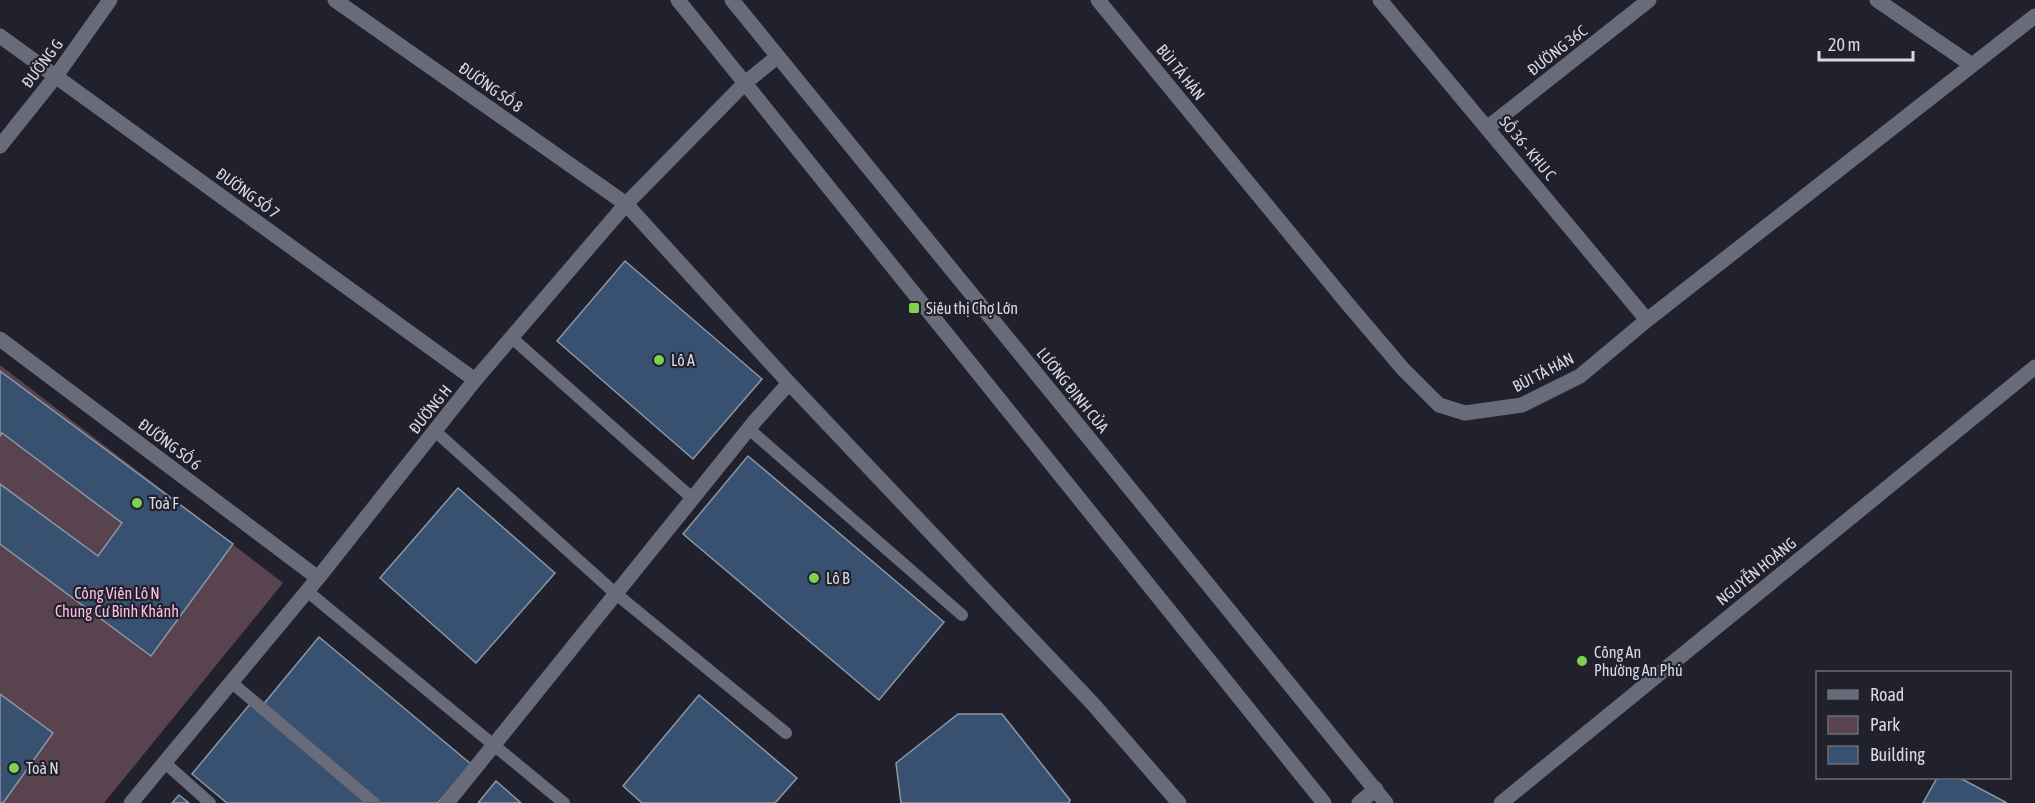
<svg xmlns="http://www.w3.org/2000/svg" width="2035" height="803" font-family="'Asap Condensed',sans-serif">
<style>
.green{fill:#59434f}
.building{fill:#395170;stroke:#8c97a5;stroke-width:1.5}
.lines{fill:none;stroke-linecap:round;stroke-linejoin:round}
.service{stroke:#6a6b7a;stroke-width:12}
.minor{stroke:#6a6b7a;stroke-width:15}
.tertiary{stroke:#6a6b7a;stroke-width:15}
.secondary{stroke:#6a6b7a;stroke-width:15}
.poi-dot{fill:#80d052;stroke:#21212e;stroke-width:2}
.labels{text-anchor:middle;stroke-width:4.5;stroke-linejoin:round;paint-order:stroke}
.street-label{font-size:16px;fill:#dadae3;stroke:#21212e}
.poi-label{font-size:16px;fill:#dadae3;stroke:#21212e;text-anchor:start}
.park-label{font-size:16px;fill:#febce1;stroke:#21212e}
</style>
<rect width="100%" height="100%" fill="#21212e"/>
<path class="green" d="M0 365 283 583 104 803H0Z"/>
<path class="building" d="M625 261 762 379 693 459 557 341Z
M0 371 233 544 151 656 0 544V484L98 556 122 523 2 433 0 436Z
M748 456 944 622 879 700 683 534Z
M458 488 555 573 476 663 380 578Z
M319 637 471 764 438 803H377L262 706Z
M0 694 53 733 3 803H0Z
M699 695 797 778 775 803H642L623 786Z
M250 704 367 803H227L192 774Z
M958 714H1002L1070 800 1069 803H901L896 763Z
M1937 778H1960L2007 803H1923Z
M496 781 521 803H478Z
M179 795 189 803H172Z"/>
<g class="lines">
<path class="service" d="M512 338 692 498
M749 429 962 615
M435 431 615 593 786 733
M307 591 564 803
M231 682 374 803
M165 763 210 803"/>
<path class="minor" d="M335 0 626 204 789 383 1093 704 1179 803
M1098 0 1347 303 1403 369 1439 405 1465 413 1522 405 1580 376 1647 320 2035 16
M1380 0 1647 320
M1877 0 1972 65
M0 36 475 380
M1487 128 1649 0
M0 146 56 76 110 0
M0 339 318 578
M447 803 755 421 789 383
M1359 803 1376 789"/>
<path class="tertiary" d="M131 803 318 578 475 380 626 204 745 83 777 57
M1501 803 2035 367"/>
<path class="secondary" d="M678 0 1324 803
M732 0 1386 803"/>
</g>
<g class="poi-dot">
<rect x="908" y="302" width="12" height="12" rx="3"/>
<circle cx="659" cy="360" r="6"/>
<circle cx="137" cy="503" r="6"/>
<circle cx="814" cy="578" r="6"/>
<circle cx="1582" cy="661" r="6"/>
<circle cx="14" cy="768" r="6"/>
</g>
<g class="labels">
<g class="street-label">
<text transform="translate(1557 50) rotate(-38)" y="6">ĐƯỜNG 36C</text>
<text transform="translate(42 63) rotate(-53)" y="6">ĐƯỜNG G</text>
<text transform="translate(1181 72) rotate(51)" y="6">BÙI TÁ HÁN</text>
<text transform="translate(491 87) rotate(35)" y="6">ĐƯỜNG SỐ 8</text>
<text transform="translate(1528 148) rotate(50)" y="6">SỐ 36 - KHU C</text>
<text transform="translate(248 193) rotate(36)" y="6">ĐƯỜNG SỐ 7</text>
<text transform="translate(1543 372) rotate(-27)" y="6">BÙI TÁ HÁN</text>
<text transform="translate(1073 390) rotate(51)" y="6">LƯƠNG ĐỊNH CỦA</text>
<text transform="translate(430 409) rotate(-51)" y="6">ĐƯỜNG H</text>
<text transform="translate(170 444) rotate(37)" y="6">ĐƯỜNG SỐ 6</text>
<text transform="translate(1756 571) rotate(-39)" y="6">NGUYỄN HOÀNG</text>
</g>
<g class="poi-label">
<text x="926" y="314">Siêu thị Chợ Lớn</text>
<text x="671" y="366">Lô A</text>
<text x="149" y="509">Toà F</text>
<text x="826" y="584">Lô B</text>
<text x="1594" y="658">Công An<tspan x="1594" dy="18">Phường An Phú</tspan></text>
<text x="26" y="774">Toà N</text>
</g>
<g class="park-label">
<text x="117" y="599">Công Viên Lô N<tspan x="117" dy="18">Chung Cư Bình Khánh</tspan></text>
</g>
</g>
<rect x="1816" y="671" width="195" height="108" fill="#21212e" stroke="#6b6b76" stroke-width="1.5"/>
<rect x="1828" y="690" width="30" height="9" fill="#6a6b7a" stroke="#6b6b76" stroke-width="1.5"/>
<text x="1870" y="701" font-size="18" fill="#dadae3">Road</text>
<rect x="1828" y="716" width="30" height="18" fill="#59434f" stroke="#6b6b76" stroke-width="1.5"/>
<text x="1870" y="731" font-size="18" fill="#dadae3">Park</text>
<rect x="1828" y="746" width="30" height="18" fill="#395170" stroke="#6b6b76" stroke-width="1.5"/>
<text x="1870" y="761" font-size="18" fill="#dadae3">Building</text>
<path d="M1819 51v9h94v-9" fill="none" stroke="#dadae3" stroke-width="3"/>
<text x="1828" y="51" font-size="18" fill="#dadae3" stroke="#21212e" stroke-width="4.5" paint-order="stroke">20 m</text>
</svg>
